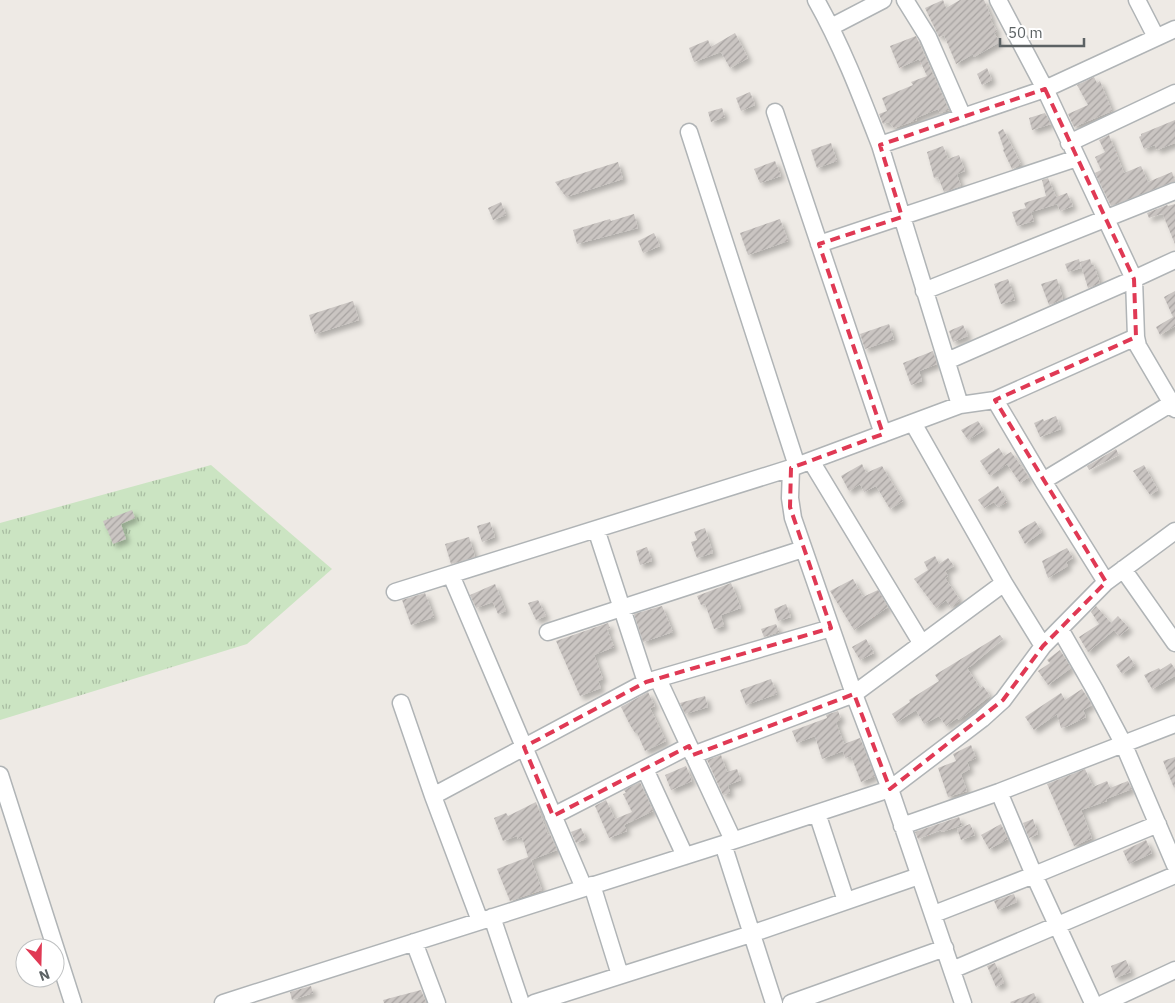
<svg xmlns="http://www.w3.org/2000/svg" width="1175" height="1003" font-family="'IBM Plex Sans',sans-serif">
<style>
.grass{fill:url(#grass-tufts)}
.building{fill:url(#building-hatch);filter:url(#shadow)}
.lines{fill:none;stroke-linecap:round;stroke-linejoin:round}
.minor-casing{stroke:#b0b4b6;stroke-width:19}
.minor{stroke:#fff;stroke-width:16}
.marked{fill:none;stroke:#e03954;stroke-width:4;stroke-dasharray:10 6;stroke-linejoin:round}
</style>
<defs>
<pattern id="grass-tufts" width="24" height="20" patternUnits="userSpaceOnUse" patternTransform="scale(1.25)"><rect width="24" height="20" fill="#cbe4c2"/><path d="M3 7l-1-3M5 7V3M7 7l1-3M15 17l-1-3M17 17v-4M19 17l1-3" fill="none" stroke="#a8bca1"/></pattern>
<pattern id="building-hatch" width="6" height="6" patternUnits="userSpaceOnUse" patternTransform="scale(1.25)"><rect width="6" height="6" fill="#cac5c2"/><path d="M-1 1l2-2M0 6l6-6M5 7l2-2" fill="none" stroke="#a7a3a1"/></pattern>
<filter id="shadow"><feDropShadow dx="4" dy="4" stdDeviation="2.5" flood-color="#0004"/></filter>
</defs>
<rect width="100%" height="100%" fill="#eeeae5"/>
<path class="grass" d="M211 465 332 569 247 644 0 720V523Z"/>
<path class="building" d="M943 0 946 8 960 0H984L992 19H990L997 31 994 33 1000 42 974 57 973 54 956 64 944 35 939 37 925 8Z
M735 33 748 58 730 68 721 52 694 62 689 48 708 40 711 47Z
M916 36 949 110 940 113 938 109 916 118 917 120 894 128 889 122 883 124 879 114 887 111 882 98 913 85 911 82 927 76 919 59 899 68 890 46Z
M987 68 992 80 982 85 977 74Z
M1094 77 1097 83 1100 81 1112 111 1074 127 1068 114 1088 105 1077 85Z
M750 92 755 105 741 111 736 98Z
M722 108 725 117 711 122 708 112Z
M1045 113 1051 124 1032 130 1029 118Z
M1175 120V143L1157 150 1155 145 1144 149 1139 137 1141 136V134Z
M1003 129 1021 164 1012 169 1003 150 1004 149 998 132Z
M1109 135 1124 173 1141 166 1148 182 1172 172 1175 181 1111 206 1095 173 1101 170 1095 157 1105 152 1099 140Z
M831 143 837 161 817 168 811 150Z
M943 146 948 159 959 155 965 171 957 174 961 186 944 192 938 177 934 178 927 152Z
M775 161 781 176 760 183 754 169Z
M618 162 623 179 566 197 555 182Z
M1048 178 1056 197 1067 193 1073 206 1060 211 1057 204 1031 212 1034 221 1017 226 1012 212 1026 208 1024 203 1046 196 1042 180Z
M501 202 506 215 493 220 488 208Z
M1175 204V244L1163 215 1161 214 1149 218 1147 213 1167 205 1168 206Z
M634 214 638 228 577 244 573 230 610 219 611 221Z
M780 219 788 241 748 255 740 233Z
M654 233 660 246 643 253 638 241Z
M1079 259 1081 268 1068 272 1065 264Z
M1090 259 1092 265H1094L1100 283 1088 288 1080 262Z
M1008 279 1015 300 1001 304 994 284Z
M1057 279 1063 299 1049 305 1041 284Z
M1175 291V326L1160 335 1156 327 1173 317 1164 297Z
M353 301 359 320 315 334 309 315Z
M889 324 894 339 865 349 860 334Z
M963 325 968 336 953 342 949 331Z
M933 351 937 364 919 371 922 381 911 385 903 363Z
M1056 416 1061 429 1040 437 1034 423 1043 419 1044 421Z
M978 421 984 430 968 440 961 430Z
M999 448 1004 456 1011 452 1029 477 1020 483 1007 464 990 476 980 461Z
M1116 449 1119 455 1089 470 1087 466Z
M862 464 866 473 882 466 903 501 890 509 876 486 864 492 860 484 849 491 841 476Z
M1144 465 1158 490 1150 495 1133 471Z
M998 486 1007 502 998 507 994 502 984 508 978 500Z
M132 510 135 518 121 524 126 539 113 544 107 529H106L103 521Z
M1035 521 1042 532 1025 544 1018 531Z
M490 522 495 537 482 542 477 526Z
M705 528 713 553 697 558 691 542 697 540 694 532Z
M469 537 475 557 451 564 445 544Z
M647 547 652 561 640 565 636 551Z
M1067 548 1073 558 1066 562 1068 566 1048 578 1042 561Z
M935 556 939 564 948 558 954 566 945 571 948 576 945 578 960 600 951 607 946 600 936 608 914 579 928 570 924 562Z
M853 579 863 597 878 590 888 607 854 630 830 591Z
M731 583 741 608 721 615 724 626 714 629 705 604 701 605 697 596Z
M495 584 506 611 498 614 493 602 476 608 470 595Z
M425 593 434 617 411 625 402 600Z
M538 600 546 616 536 620 528 603Z
M786 604 791 617 778 621 774 609Z
M662 606 673 632 643 642 634 614Z
M1096 606 1111 623 1118 616 1129 628 1119 636 1114 630 1088 652 1079 637 1099 624 1091 612Z
M608 623 610 628 607 629 614 647 594 655 603 679 598 681 601 688 580 696 556 641Z
M776 624 779 632 764 637 761 629Z
M1000 635 1003 639 971 666 967 668 980 688 983 686 990 696 959 720 957 718 946 726 939 716 924 724 916 710 897 722 892 714 910 702 909 700 939 681 935 675Z
M866 639 874 653 860 660 852 647Z
M1060 650 1071 668 1048 685 1038 671 1050 663 1047 660Z
M1129 656 1135 665 1122 674 1116 665Z
M1171 663 1175 669V676L1152 689 1144 675 1159 668 1160 670Z
M771 679 777 694 746 705 740 690Z
M1082 689 1092 705 1083 710 1086 717 1068 726 1061 728 1057 714 1034 730 1025 717 1061 693 1065 700Z
M648 692 655 706 650 708 666 741 645 751 637 733H635L630 725 621 707Z
M705 696 708 707 685 714 680 703Z
M838 711 841 719 836 722 844 744 860 738 875 776 861 782 851 756 845 758 843 751 822 759 815 736 797 743 792 731 827 718 826 715Z
M971 745 976 758 967 762 970 769 961 774 967 791 948 797 938 768 956 761 953 754Z
M721 755 727 772 737 769 741 780 728 785 730 793 723 795 707 760Z
M1175 757V787L1174 788 1163 761Z
M686 766 692 781 671 790 665 775Z
M1085 769 1093 787 1107 781 1110 788 1128 781 1132 789 1106 799 1107 801 1081 810 1092 838 1074 846 1047 784Z
M640 782 653 811 624 825 627 831 609 838 595 806 606 800 615 819 632 812 623 794 626 793 624 790Z
M536 802 548 835 550 834 557 850 531 860 542 890 510 901 497 869 528 857 522 837 518 839 517 836 503 841 494 818 506 813 508 816Z
M959 817 962 825 942 832 941 830 918 839 915 832Z
M1033 819 1038 834 1029 838 1023 823Z
M970 824 975 835 961 840 957 829Z
M1001 824 1008 839 989 849 981 835Z
M581 828 586 839 576 843 571 832Z
M1146 840 1152 853 1129 864 1123 851Z
M1014 894 1017 902 998 910 994 901Z
M1126 960 1131 972 1115 978 1111 966Z
M995 963 1004 983 996 987 987 966Z
M311 986 313 993 292 1000 290 992Z
M421 990 426 1003H384L383 1000Z
M1034 993 1038 1003H1011L1010 1002Z"/>
<g class="lines">
<defs>
<path id="minor" d="M816 0C842 46 861 96 880 145
M905 0 928 37 963 117
M998 0 1045 89 1134 279 1136 337 1138 346 1175 409
M1137 0 1156 37
M831 27 883 0
M775 112 883 434
M689 132 797 466
M1069 143 1175 93
M819 244 1077 158
M924 291 1175 191
M947 361 1134 279 1175 260
M995 400 1043 481 1106 582
M960 405 880 145 1045 89 1175 29
M913 423 1004 583 1043 646
M811 461 922 644
M791 468 790 498 793 518 854 694 890 789 963 1003
M1043 481 1172 403
M596 529 646 682
M1123 569 1175 643
M451 575 584 888
M395 592 791 468 960 405 995 400 1136 337
M1060 629 1095 690 1123 743 1175 865
M548 632 803 549
M658 679 733 840
M401 703 433 796 480 921
M693 755 854 694 1004 583
M645 769 685 856
M0 775 73 1003
M999 792 1034 875 1093 1003
M433 796 646 682 831 628
M817 813 846 901
M553 816 689 746
M902 826 999 792 1175 724
M723 844 774 1003
M592 885 620 975
M934 914 1034 875 1158 824
M492 917 521 1003
M414 942 437 1003
M952 970 1175 875
M223 1003 723 844 890 789 982 719 1003 700 1043 646 1106 582 1175 531
M534 1003 751 934 919 876
M791 1003 945 948
M1104 1003 1175 970"/>
</defs>
<use href="#minor" class="minor-casing"/>
<use href="#minor" class="minor"/>
</g>
<path class="marked" d="M1045 89 1134 279 1136 337 995 400 1106 582 1043 646 1003 700 890 789 854 694 693 755 689 746 553 816 524 747 646 682 831 628 790 507 791 468 883 434 819 244 902 217 880 145Z"/>
<g transform="translate(40 963) rotate(160)"><circle r="24" fill="#ffffff" stroke="#bec0c1"/>
<path d="M0-4L9 19L0 12L-9 19Z" fill="#e03954"/>
<text y="-8" font-size="14" font-weight="bold" text-anchor="middle" fill="#5c6264">N</text>
</g>
<path d="M1000 38v8h84v-8" fill="none" stroke="#5c6264" stroke-width="2.5"/>
<text x="1008" y="38" font-size="15" fill="#5c6264" stroke="#ffffff" stroke-width="4" paint-order="stroke">50 m</text>
</svg>
